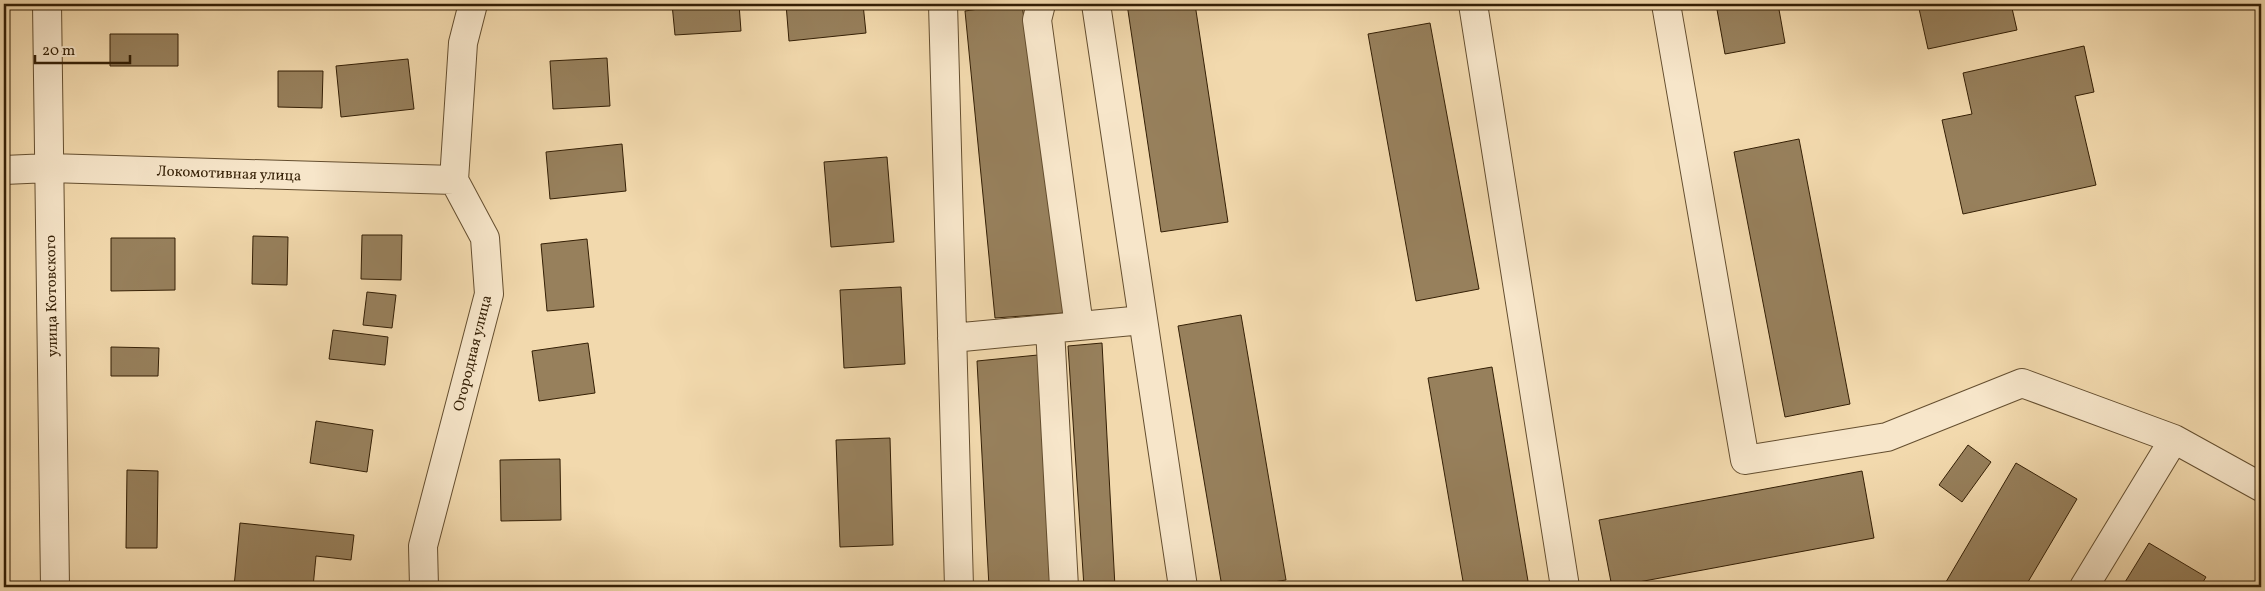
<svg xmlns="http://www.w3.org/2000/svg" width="2265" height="591" font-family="Vollkorn,serif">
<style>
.building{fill:#97805c;stroke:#341f05}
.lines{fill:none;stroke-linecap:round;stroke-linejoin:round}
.minor-casing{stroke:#644e2f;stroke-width:30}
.minor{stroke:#f7e6ca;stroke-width:28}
.labels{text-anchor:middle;stroke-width:5;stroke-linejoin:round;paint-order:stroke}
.street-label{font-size:15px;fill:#341f05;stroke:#f7e6ca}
</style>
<rect width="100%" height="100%" fill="#f2d9ad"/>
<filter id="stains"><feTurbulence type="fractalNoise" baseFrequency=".004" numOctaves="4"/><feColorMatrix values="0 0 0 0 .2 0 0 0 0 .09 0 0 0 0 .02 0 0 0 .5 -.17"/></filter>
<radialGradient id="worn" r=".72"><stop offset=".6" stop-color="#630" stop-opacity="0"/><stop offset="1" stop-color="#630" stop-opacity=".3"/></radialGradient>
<path class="building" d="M672 4H739L741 31 675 35Z
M786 4H863L866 33 789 41Z
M1013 4H1022L1064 313 995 318 965 11Z
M1127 4H1195L1228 222 1161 232Z
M1716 4H1778L1785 43 1725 54Z
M1918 4H2011L2017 30 1928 49Z
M1430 23 1479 289 1416 301 1368 34Z
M110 34H178V66H110Z
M2084 46 2094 92 2075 96 2096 185 1963 214 1942 120 1972 114 1963 73Z
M607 58 610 106 553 109 550 61Z
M408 59 414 109 341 117 336 66Z
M278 71H323L322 108 278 107Z
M1799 139 1850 404 1785 417 1734 152Z
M622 144 626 191 550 199 546 152Z
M887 157 894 242 831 247 824 162Z
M362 235H402L401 280 361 279Z
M253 236 288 237 287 285 252 284Z
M111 238H175V290L111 291Z
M587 239 594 307 547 311 541 244Z
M901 287 905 364 844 368 840 290Z
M367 292 396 295 392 328 363 325Z
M1241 315 1286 580 1242 587H1222L1178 326Z
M333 330 388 337 385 365 329 359Z
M588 343 595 393 539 401 532 351Z
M1102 343 1115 587H1084L1068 346Z
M111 347 159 348 158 376H111Z
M1038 355 1050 587H989L977 361Z
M1492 367 1529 587H1464L1428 378Z
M316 421 373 430 367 472 310 463Z
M890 438 893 545 840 547 836 440Z
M1968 445 1991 462 1962 502 1939 485Z
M560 459 561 520 501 521 500 460Z
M2016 463 2077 499 2025 587H1943Z
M127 470 158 471 157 548H126Z
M1862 471 1874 538 1612 587 1599 520Z
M240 523 354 535 351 560 316 556 313 587H234Z
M2149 543 2206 577 2200 587H2122Z"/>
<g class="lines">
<defs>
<path id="minor" d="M47 4 55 587
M943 4 959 587
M1041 4 1037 20 1079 326
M1096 4 1183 587
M1473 4 1565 587
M1666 4 1745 460 1887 437 2022 383 2174 439 2261 487
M4 170 49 168 454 180
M1050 329 1064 587
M952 338 1143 320
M424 587 423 546 489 294 485 238 454 180 463 43 473 4
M2084 587 2174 439"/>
</defs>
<use href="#minor" class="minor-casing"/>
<use href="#minor" class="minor"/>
</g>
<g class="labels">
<g class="street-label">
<text transform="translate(229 173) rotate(2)" y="5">Локомотивная улица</text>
<text transform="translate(51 296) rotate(-91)" y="5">улица Котовского</text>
<text transform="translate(472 353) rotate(-76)" y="5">Огородная улица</text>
</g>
</g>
<rect width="2265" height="591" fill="none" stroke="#f2d9ad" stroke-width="20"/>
<rect x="5" y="5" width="2255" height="581" fill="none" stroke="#341f05" stroke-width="2.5"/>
<rect x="10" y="10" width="2245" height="571" fill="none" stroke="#341f05"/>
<path d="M35 55v8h95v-8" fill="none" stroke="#341f05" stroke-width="2.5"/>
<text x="42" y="55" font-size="15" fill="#341f05" stroke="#f7e6ca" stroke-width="4" paint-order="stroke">20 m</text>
<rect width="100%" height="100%" filter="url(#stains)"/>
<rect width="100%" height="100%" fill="url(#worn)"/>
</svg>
